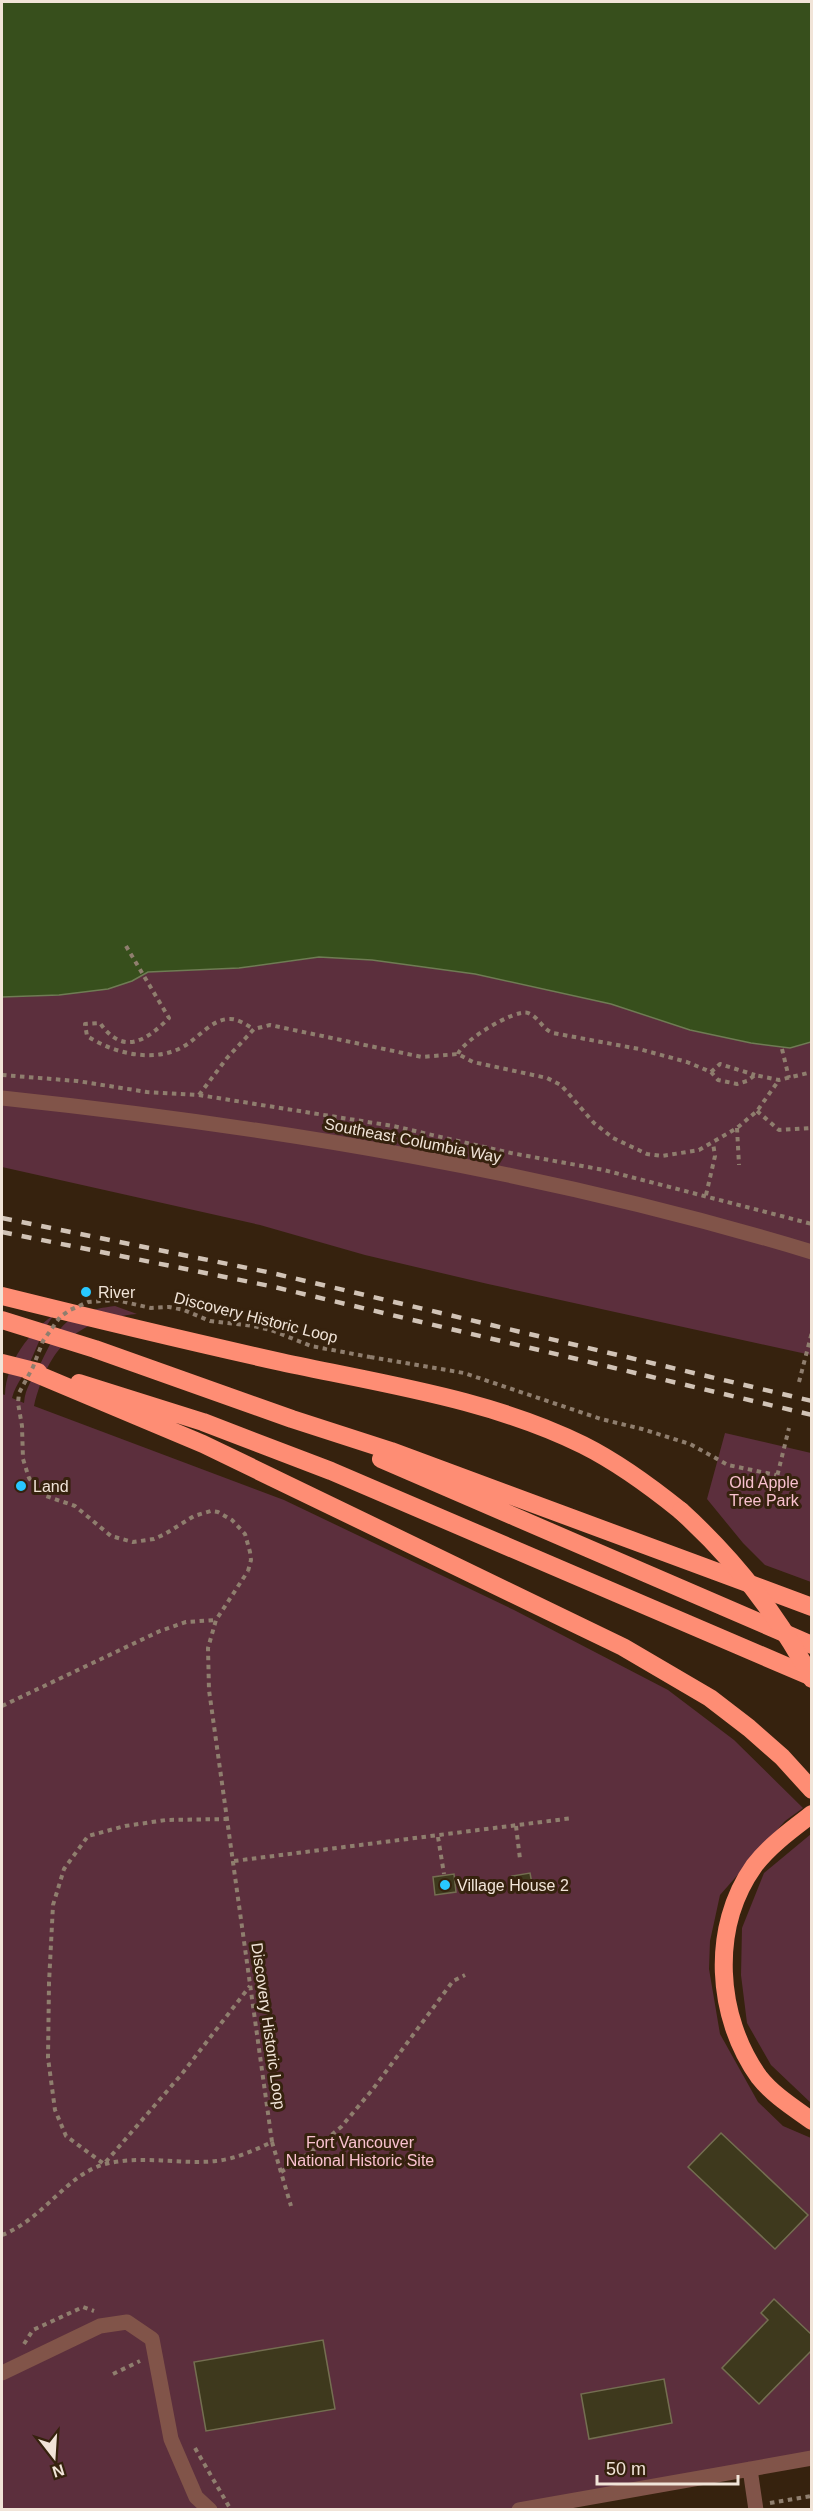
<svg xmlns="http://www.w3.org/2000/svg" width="813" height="2511" font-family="Helvetica,sans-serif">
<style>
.green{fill:#5c2f3d}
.water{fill:#374f1c;stroke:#6f7c54;stroke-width:1.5}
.building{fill:#3e391d;stroke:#746e51;stroke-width:1.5}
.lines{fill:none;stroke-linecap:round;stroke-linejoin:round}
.path{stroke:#8f7e6e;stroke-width:4;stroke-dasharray:4.5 4.5;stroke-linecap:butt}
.minor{stroke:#815449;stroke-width:15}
.highway{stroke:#fe8d74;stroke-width:18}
.rail{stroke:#d1c3b6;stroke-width:4.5;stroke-dasharray:10 10;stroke-linecap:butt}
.path-bridge{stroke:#8f7e6e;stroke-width:4;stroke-dasharray:4.5 4.5;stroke-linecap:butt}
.highway-bridge{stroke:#fe8d74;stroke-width:18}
.poi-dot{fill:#28c8ff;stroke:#36220e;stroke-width:2}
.labels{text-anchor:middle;stroke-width:6;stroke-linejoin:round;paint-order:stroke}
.street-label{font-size:16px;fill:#f1e4d8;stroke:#36220e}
.poi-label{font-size:16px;fill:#f1e4d8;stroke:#36220e;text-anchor:start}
.park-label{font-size:16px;fill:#f9c1cf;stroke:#36220e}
</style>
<rect width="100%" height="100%" fill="#36220e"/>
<path class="green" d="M319 957 372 960 475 974 611 1004 690 1030 751 1043 790 1048 811 1042V1355L488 1284 365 1255 260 1225 2 1167V997L59 995 132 981 148 972 239 968Z
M115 1306 137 1314C75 1320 49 1347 34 1406L284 1500 514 1610 668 1690 734 1740 803 1808 785 1821 720 1895 710 1941 709 1969 720 2034 758 2102 783 2126 811 2138V2458L519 2509H2V1394L5 1395C6 1362 30 1331 55 1314 43 1328 39 1343 31 1360 26 1373 16 1383 12 1398L24 1403C25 1387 33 1379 40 1365 60 1323 67 1312 115 1306Z
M725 1433 811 1453V1582L765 1565 743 1543 707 1499Z
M811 1834V2103L771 2065 747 2023 741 1975 742 1928 764 1873Z"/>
<path class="water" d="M2 2H811V1042L790 1048 751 1043 690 1030 611 1004 475 974 372 960 319 957 239 968 148 972 132 981 108 989 59 995 2 997Z"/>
<path class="building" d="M530 1873 533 1889 515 1892 512 1876Z
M454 1874 456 1892 435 1895 433 1877Z
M721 2133 808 2215 775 2249 688 2167Z
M774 2299 812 2335V2350L759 2404 722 2368 768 2320 761 2313Z
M323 2340 335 2409 206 2431 194 2362Z
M664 2379 672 2423 589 2439 581 2394Z"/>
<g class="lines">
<path class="path" d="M126 946 169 1018C146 1041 123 1056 100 1023L85 1024 87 1036C115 1054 158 1065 189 1043 200 1035 213 1020 228 1019 238 1018 246 1025 254 1029
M782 1049 789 1078
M458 1054C462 1041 516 1008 528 1013 539 1017 542 1029 553 1033L639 1049 687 1062 711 1072 718 1080 737 1084 747 1081 755 1075 779 1080 812 1072
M711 1072 720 1064 755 1075
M2 1075 77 1081 147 1092 199 1095 393 1126 511 1153 604 1170 812 1224
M199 1095 227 1058 254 1029 270 1025 422 1057 458 1054 473 1062 547 1078 561 1085 594 1123 613 1138 647 1154 662 1156 699 1150 737 1128 757 1111 779 1080
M757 1111 779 1130 812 1128
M737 1128 739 1165
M810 1188H812
M706 1195 715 1156 713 1143
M370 1357 464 1373 601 1419 642 1429 690 1444 728 1465 776 1475
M799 1382 812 1332
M771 1501 789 1428
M2 1706 160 1631 186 1622 216 1620
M228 1819 166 1820 125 1826 88 1836 64 1869 53 1905 49 1983 48 2058 55 2110 66 2136 104 2164 181 2075 250 1986
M516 1826 520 1859
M438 1837 444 1874
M234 1861 573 1818
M272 2142 291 2206
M281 2172 311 2152 341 2127 373 2089 453 1981 465 1975
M2 2235C42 2220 66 2176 102 2165 139 2154 179 2165 216 2161 235 2159 255 2150 272 2142L209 1690 208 1648 216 1620 248 1571
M24 2344 33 2330 83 2307 94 2311
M113 2374 140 2361
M195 2448 231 2510
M770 2503 812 2496"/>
<path class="minor" d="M2 1098C275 1127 548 1172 812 1252
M2 2373 100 2326 127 2322 152 2339 171 2439 196 2497 210 2510
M750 2469 756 2510
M519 2510 812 2458"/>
<path class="highway" d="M2 1296C95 1319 187 1341 281 1362 382 1384 490 1399 583 1445 619 1463 650 1486 681 1511
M2 1320 95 1349 292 1419 391 1451 812 1607
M2 1363 38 1372
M27 1370 203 1444 623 1647 710 1698 749 1728 782 1757 812 1790
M79 1383 203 1422 331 1471 812 1677
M381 1459 812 1645
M812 1814C791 1830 769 1846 754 1866 710 1928 716 2017 759 2077 773 2095 794 2108 812 2121"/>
<path class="rail" d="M2 1218 272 1273 812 1401
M2 1232 270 1286 812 1415"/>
<path class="path-bridge" d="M248 1571 251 1560 250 1552 245 1534 232 1520 218 1512 211 1511 194 1516 165 1534 154 1539 133 1542 111 1536 75 1506 46 1496 36 1487 29 1478 23 1459 22 1426 18 1403 19 1393 33 1367 43 1341 60 1317 70 1310 88 1302 116 1300 151 1308 169 1307 184 1310 210 1321 253 1326 271 1330 311 1346 370 1357"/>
<path class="highway-bridge" d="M681 1511C735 1560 778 1615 812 1679"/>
</g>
<g class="poi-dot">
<circle cx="86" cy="1292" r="6"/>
<circle cx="21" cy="1486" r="6"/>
<circle cx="445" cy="1885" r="6"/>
</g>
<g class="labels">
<g class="street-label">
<text transform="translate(413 1140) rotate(11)" y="6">Southeast Columbia Way</text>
<text transform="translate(256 1317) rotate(14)" y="6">Discovery Historic Loop</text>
<text transform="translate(269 2026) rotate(82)" y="6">Discovery Historic Loop</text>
</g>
<g class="poi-label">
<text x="98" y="1298">River</text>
<text x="33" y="1492">Land</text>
<text x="457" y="1891">Village House 2</text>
</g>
<g class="park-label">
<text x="764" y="1488">Old Apple<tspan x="764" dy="18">Tree Park</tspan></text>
<text x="360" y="2148">Fort Vancouver<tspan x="360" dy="18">National Historic Site</tspan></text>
</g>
</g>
<rect width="813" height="2511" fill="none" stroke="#f1e4d8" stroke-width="6"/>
<g transform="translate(54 2457) rotate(163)" stroke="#36220e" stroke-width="4.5" paint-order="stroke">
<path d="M0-4.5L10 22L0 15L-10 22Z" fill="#f1e4d8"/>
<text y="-9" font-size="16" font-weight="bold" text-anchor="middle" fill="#f1e4d8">N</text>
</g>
<path d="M597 2475v9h141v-9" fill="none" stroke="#f1e4d8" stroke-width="3"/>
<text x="606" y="2475" font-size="18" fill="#f1e4d8" stroke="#36220e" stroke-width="4.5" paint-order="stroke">50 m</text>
</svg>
